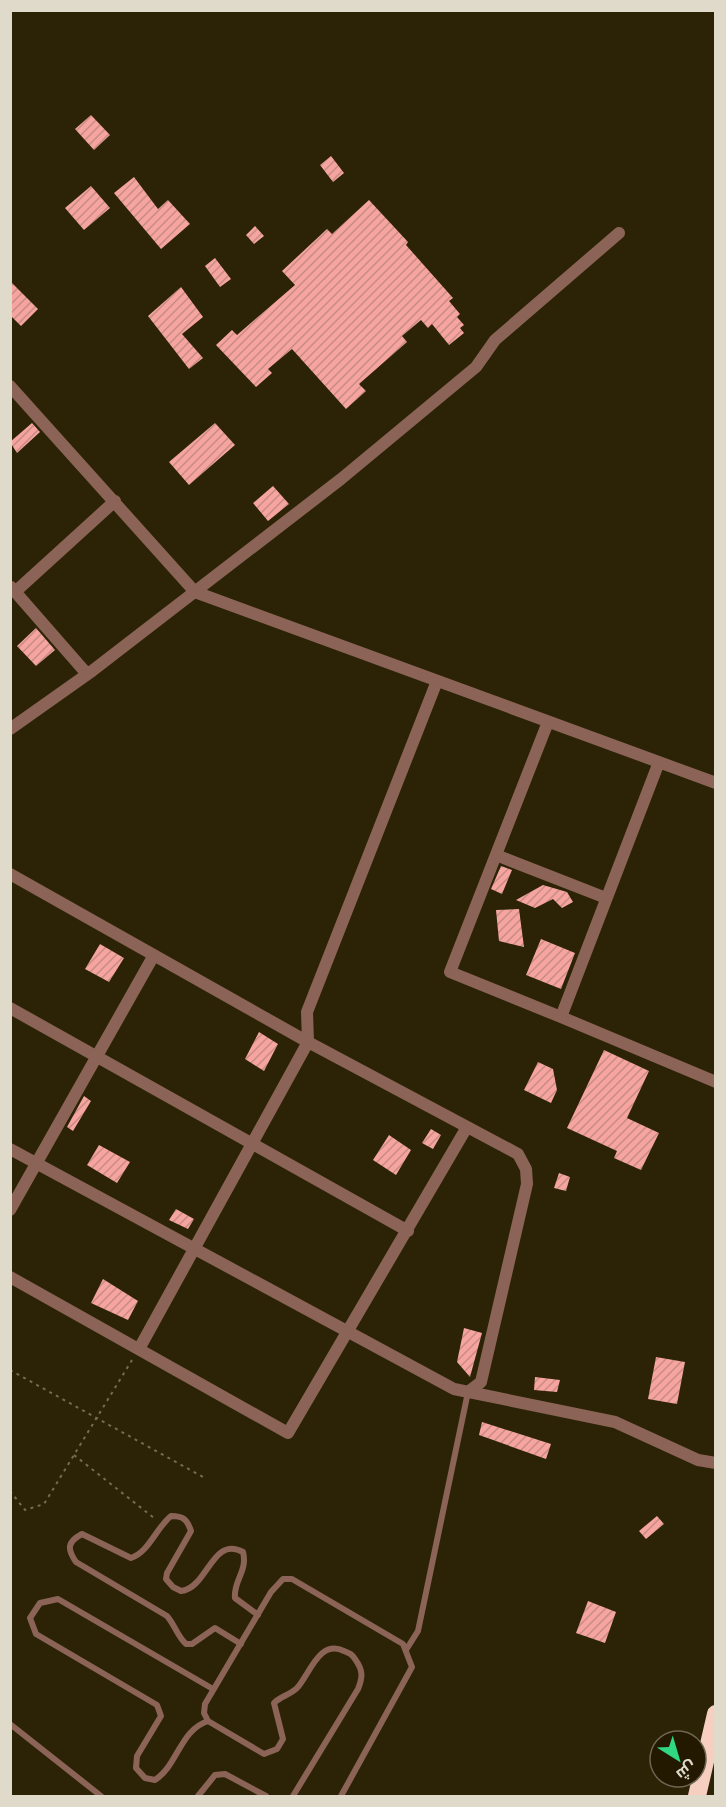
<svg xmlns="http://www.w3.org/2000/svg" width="726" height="1807" font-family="Georgia,Cairo,serif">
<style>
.building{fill:url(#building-hatch)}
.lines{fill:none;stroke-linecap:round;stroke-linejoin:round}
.path{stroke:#736b54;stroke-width:2;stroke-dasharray:3 4.5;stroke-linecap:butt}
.lane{stroke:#8b6457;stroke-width:6}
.street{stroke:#8b6457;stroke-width:12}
.highway{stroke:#f6cfc1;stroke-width:18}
</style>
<defs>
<pattern id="building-hatch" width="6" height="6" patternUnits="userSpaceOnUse" patternTransform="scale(1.5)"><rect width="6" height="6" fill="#f5a4a0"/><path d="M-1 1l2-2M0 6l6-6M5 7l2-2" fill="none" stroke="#c88b87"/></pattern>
</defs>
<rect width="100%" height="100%" fill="#2c2307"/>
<path class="building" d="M91 115 110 135 94 150 75 129Z
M331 156 344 173 333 182 320 165Z
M134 177 158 209 168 200 190 224 161 249 114 193Z
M91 186 110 208 84 230 65 208Z
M369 200 408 242 406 245 453 298 449 301 460 314 457 317 464 325 460 328 464 333 449 345 432 324 428 328 421 320 402 336 407 342 359 384 366 391 346 409 292 349 268 369 272 373 256 387 216 345 232 330 237 335 295 285 282 271 327 229 332 234Z
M255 226 264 236 254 244 246 235Z
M215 258 231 279 220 287 205 266Z
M10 281 38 309 21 326 10 315Z
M181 287 203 317 182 334 203 358 189 369 148 316Z
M32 423 40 432 17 453 10 442Z
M215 423 235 445 189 485 169 462Z
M273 486 289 504 268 521 253 503Z
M36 628 55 650 36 666 17 646Z
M501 866 512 870 502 894 491 889Z
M543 885 567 892 573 902 562 908 553 899 535 908 516 900Z
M519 909 524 947 499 941 496 910Z
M541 939 575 953 561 989 526 975Z
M100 944 124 958 109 982 85 969Z
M259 1032 278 1044 264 1071 245 1059Z
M604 1050 649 1071 627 1118 659 1133 641 1170 614 1158 617 1151 567 1128Z
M538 1062 553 1069 557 1090 551 1103 524 1090Z
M84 1096 91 1101 73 1131 67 1127Z
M431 1129 441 1135 433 1149 422 1143Z
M389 1135 411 1150 396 1175 373 1160Z
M99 1145 130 1162 117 1183 87 1165Z
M559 1173 570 1177 566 1191 554 1188Z
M176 1209 194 1219 188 1229 169 1220Z
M103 1279 138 1301 128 1320 91 1303Z
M464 1328 482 1333 470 1377 457 1362Z
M656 1357 685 1362 677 1404 648 1399Z
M535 1377 560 1380 557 1392 534 1390Z
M482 1422 551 1444 546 1459 479 1435Z
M657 1516 664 1524 646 1539 639 1531Z
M588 1601 616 1612 605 1643 576 1633Z"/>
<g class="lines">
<path class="path" d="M10 1370 203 1477
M74 1455 154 1518
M10 1491 25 1510 44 1504 132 1360"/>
<path class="lane" d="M241 1644 215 1628 192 1644H186C177 1636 175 1625 167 1616L76 1562C67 1549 67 1542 82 1534L131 1558C149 1552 156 1528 171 1516 183 1516 187 1519 191 1531L167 1573 166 1579 173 1587 181 1591C208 1588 212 1535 243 1552 248 1571 233 1581 235 1598L258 1615
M406 1650 418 1631 468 1392
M208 1721C180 1730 178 1765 155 1780L145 1778 136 1768 137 1756 161 1716 157 1705 36 1634 30 1618 40 1603 58 1599 213 1689
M10 1724 101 1796
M198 1796 215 1775 225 1774 266 1796
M293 1796 358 1689C363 1677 363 1670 355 1659 352 1654 349 1653 344 1651 319 1639 310 1674 297 1688 290 1695 281 1696 274 1703L283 1739 277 1749 264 1754 208 1721 204 1713 205 1704 271 1592 283 1579H292L403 1644 412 1667 341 1796"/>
<path class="street" d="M10 386 195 592 716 783
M11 587 87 674
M15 592 115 501
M548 722 450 972 561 1017 659 762
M10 729 92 671 341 479 476 367 495 340 619 233
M496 855 606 898
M10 874 308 1042 518 1154 526 1169 527 1184 481 1382 468 1392
M10 1008 408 1231
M561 1017 716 1082
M10 1149 454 1389 615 1422 698 1460 716 1463
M10 1210 154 955
M10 1277 288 1433 467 1127
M139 1349 308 1042 307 1012 437 681"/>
<path class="highway" d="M697 1796 716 1714"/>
</g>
<rect width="726" height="1807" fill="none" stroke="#e0daca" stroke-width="24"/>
<g transform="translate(678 1759) rotate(143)"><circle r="28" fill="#221900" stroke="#6e6651" stroke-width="1.5"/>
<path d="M0-4.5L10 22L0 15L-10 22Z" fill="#30d882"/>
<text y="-9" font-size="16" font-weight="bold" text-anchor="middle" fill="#e0daca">ش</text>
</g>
</svg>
